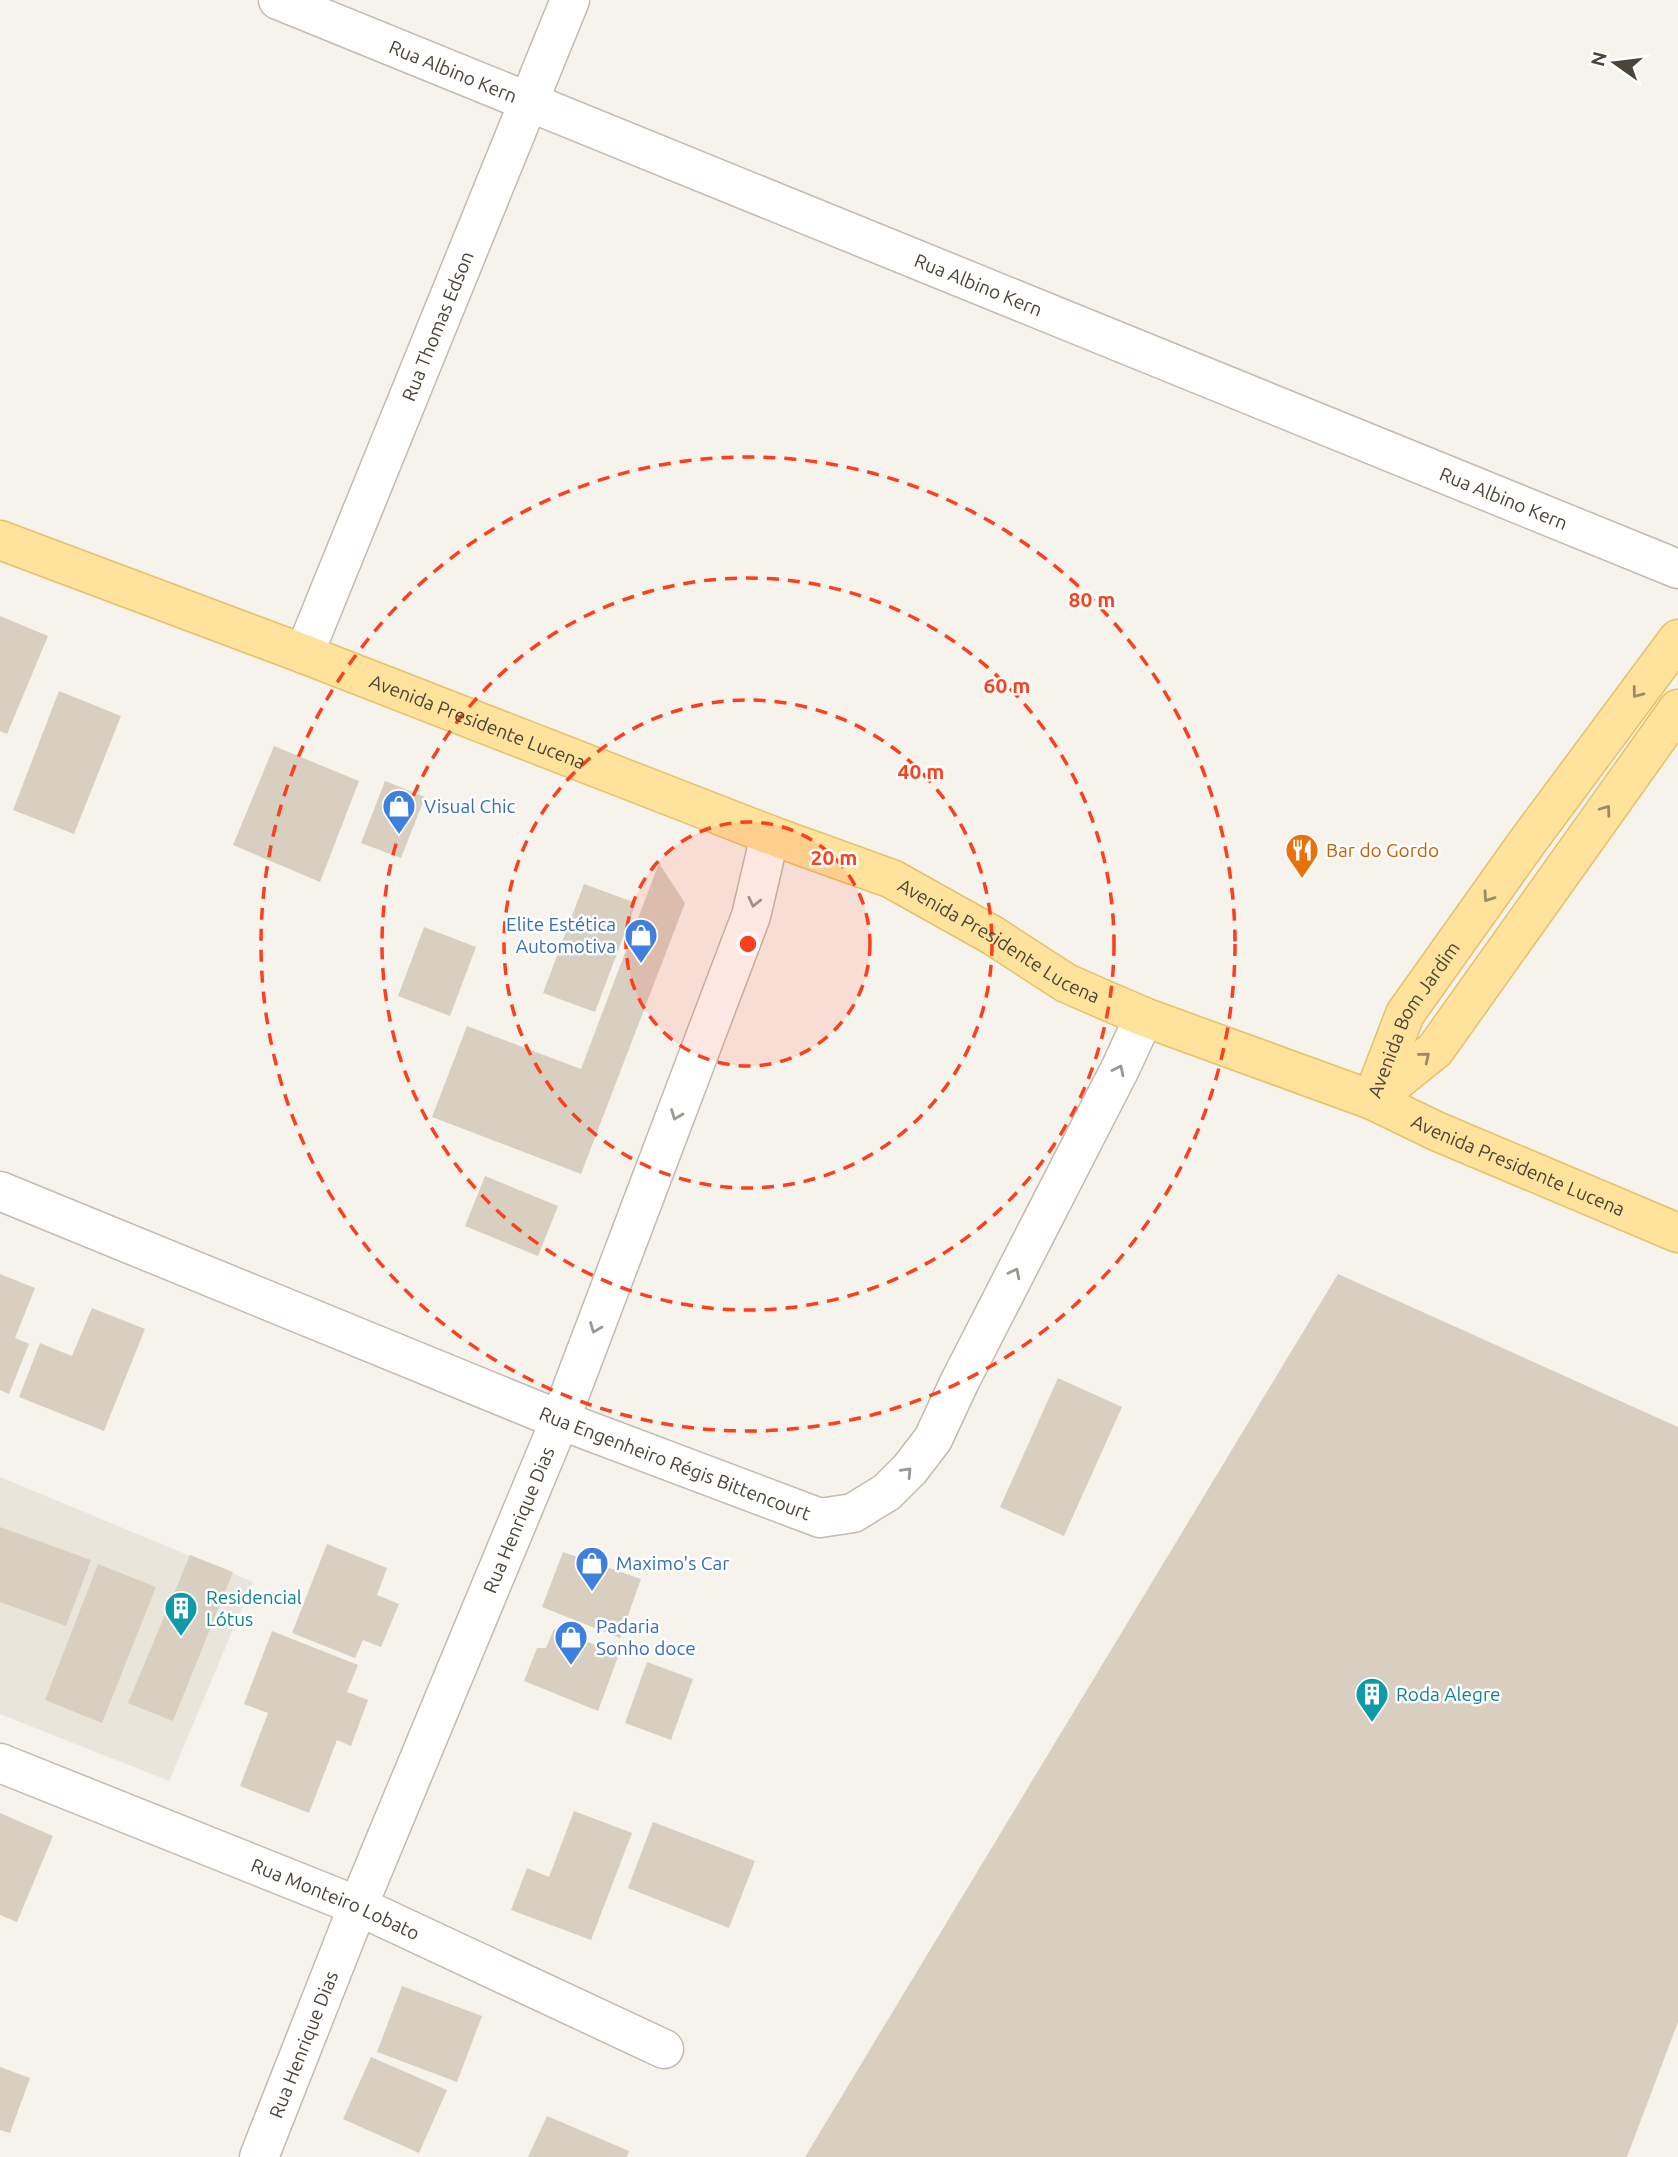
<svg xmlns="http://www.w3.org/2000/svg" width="1678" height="2157" font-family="Ubuntu,sans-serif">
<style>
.residential{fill:#eae5da}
.building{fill:#d8cfc1}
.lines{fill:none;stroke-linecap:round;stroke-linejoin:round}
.minor-casing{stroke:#c2bbae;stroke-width:41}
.major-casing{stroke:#e6c16a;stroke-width:41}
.minor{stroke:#fff;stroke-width:38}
.major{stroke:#ffe39c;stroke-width:38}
.oneway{stroke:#9c8c66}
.oneway2{stroke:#9c9892}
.ring{fill:none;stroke:#fc3f1d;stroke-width:3.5;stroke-dasharray:12 9}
.labels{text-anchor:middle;stroke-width:5;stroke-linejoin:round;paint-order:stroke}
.street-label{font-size:19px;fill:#4b4439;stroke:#fff}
.shop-label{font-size:19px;fill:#366cbe;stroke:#fff;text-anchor:start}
.food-label{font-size:19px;fill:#c56008;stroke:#fff;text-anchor:start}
.culture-label{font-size:19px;fill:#0d838f;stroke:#fff;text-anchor:start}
.centre{fill:#fc3f1d;stroke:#fff;stroke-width:3.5}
.ring-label{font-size:21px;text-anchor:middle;font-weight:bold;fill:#fc3f1d;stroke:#fff;stroke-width:5;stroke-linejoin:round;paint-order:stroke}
</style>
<rect width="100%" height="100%" fill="#f6f3ec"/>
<path class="residential" d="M0 1477 253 1582 169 1781 0 1714Z"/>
<path class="building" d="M0 616 48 636 7 734 0 731Z
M59 691 121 716 74 834 13 810Z
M274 746 359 781 320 882 233 845Z
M385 781 425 797 401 858 361 843Z
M659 863 685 903 581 1174 432 1117 467 1026 581 1069Z
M584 884 636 903 595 1012 543 993Z
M424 927 476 947 450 1016 398 996Z
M485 1176 558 1206 538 1256 465 1226Z
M0 1274 35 1288 15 1338 29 1344 9 1394 0 1390Z
M1338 1274 1678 1427V2022L1627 2157H805Z
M92 1308 145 1329 104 1431 19 1397 40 1343 72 1356Z
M1058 1378 1122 1407 1064 1536 1000 1507Z
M0 1527 91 1560 66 1626 0 1602Z
M327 1544 387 1568 377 1595 399 1604 381 1647 363 1640 355 1658 292 1633Z
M563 1552 641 1579 620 1638 542 1607Z
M190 1555 233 1572 173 1721 128 1703Z
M98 1564 156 1587 102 1723 45 1700Z
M554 1629 619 1654 598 1711 524 1681 537 1648H546Z
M272 1631 358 1665 347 1692 368 1700 351 1746 337 1740 309 1813 240 1786 268 1713 244 1704Z
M647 1662 693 1679 671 1740 625 1723Z
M574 1811 632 1833 591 1940 511 1910 527 1868 549 1877Z
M0 1813 53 1836 17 1922 0 1915Z
M653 1822 755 1861 729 1928 628 1888Z
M402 1986 482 2016 457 2082 377 2052Z
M371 2057 447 2090 419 2153 343 2119Z
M0 2067 30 2078 10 2133 0 2130Z
M547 2116 629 2151 627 2157H528Z"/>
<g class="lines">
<defs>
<g id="minor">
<path id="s1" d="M278 0 1678 569"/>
<path id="s2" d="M304 654 570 0"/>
<path id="s3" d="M0 1191 560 1420 820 1518 853 1513 887 1492 910 1469 933 1439 960 1381 1121 1067 1144 1017"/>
<path id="s4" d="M0 1763 358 1906 664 2049"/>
<path id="s5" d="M259 2157 358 1906 560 1420 751 916 770 835"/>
</g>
<g id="major">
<path id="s6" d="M0 540 304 654 770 835 892 879 992 935 1066 983 1144 1017 1372 1100 1436 1131 1678 1233"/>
<path d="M1374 1099 1435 1050 1678 709"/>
<path id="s7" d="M1372 1100 1405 1014 1528 841 1678 639"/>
</g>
</defs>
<use href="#minor" class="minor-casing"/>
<use href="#major" class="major-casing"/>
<use href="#minor" class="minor"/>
<use href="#major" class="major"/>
</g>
<defs><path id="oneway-chevron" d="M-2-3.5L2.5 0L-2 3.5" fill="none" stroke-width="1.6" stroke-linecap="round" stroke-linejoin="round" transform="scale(1.75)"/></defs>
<g class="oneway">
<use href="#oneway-chevron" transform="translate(1637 693) rotate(127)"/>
<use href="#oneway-chevron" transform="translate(1606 810) rotate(-54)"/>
<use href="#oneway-chevron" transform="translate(1488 897) rotate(125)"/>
<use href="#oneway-chevron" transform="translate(1425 1057) rotate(-39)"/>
</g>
<g class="oneway2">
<use href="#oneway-chevron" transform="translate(754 902) rotate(103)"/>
<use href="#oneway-chevron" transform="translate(1119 1070) rotate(-64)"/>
<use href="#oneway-chevron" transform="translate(676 1115) rotate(111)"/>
<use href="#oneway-chevron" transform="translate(1015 1273) rotate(-63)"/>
<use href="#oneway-chevron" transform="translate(595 1328) rotate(111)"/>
<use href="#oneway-chevron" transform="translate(907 1472) rotate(-47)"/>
</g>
<circle cx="748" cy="944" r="122" fill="#fc3f1d" fill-opacity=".12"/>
<g class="ring">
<circle cx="748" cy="944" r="122"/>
<circle cx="748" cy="944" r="244"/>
<circle cx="748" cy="944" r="366"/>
<circle cx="748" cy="944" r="487"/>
</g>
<defs>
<symbol id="shop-pin" viewBox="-11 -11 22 30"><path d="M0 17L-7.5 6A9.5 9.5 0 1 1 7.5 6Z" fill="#3f7fe0" stroke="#fff"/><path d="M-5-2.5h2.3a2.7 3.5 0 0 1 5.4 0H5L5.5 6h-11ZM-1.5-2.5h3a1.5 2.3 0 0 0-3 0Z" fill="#fff"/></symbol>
<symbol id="restaurant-pin" viewBox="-11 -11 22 30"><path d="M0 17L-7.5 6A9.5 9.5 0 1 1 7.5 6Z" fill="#e8710a" stroke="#fff"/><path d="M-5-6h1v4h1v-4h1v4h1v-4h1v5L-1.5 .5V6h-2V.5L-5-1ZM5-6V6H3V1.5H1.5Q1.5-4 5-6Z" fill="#fff"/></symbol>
<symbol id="building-pin" viewBox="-11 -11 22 30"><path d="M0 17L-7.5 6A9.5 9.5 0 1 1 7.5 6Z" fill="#0f9aa8" stroke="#fff"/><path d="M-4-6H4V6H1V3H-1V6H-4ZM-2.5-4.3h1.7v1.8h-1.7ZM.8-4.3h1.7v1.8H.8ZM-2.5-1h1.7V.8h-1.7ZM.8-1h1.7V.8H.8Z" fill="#fff"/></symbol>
</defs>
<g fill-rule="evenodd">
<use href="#shop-pin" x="380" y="787" width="38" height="52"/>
<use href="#restaurant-pin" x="1283" y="831" width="38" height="52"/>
<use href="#shop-pin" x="622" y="916" width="38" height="52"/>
<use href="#shop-pin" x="573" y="1544" width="38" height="52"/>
<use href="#building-pin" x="162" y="1589" width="38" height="52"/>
<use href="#shop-pin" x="552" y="1618" width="38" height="52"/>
<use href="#building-pin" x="1353" y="1675" width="38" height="52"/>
</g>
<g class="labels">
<g class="street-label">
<text dy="7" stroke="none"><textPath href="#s1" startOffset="189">Rua Albino Kern</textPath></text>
<text dy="7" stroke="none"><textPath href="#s1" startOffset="756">Rua Albino Kern</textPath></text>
<text dy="7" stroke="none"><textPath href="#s2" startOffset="354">Rua Thomas Edson</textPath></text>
<text dy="7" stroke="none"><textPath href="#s1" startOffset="1323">Rua Albino Kern</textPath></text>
<text dy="7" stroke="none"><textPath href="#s6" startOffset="511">Avenida Presidente Lucena</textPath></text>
<text dy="7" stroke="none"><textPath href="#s6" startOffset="1078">Avenida Presidente Lucena</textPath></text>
<text dy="7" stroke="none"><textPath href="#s7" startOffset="91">Avenida Bom Jardim</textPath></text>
<text dy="7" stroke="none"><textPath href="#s6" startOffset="1645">Avenida Presidente Lucena</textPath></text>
<text dy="7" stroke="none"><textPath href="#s3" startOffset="728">Rua Engenheiro Régis Bittencourt</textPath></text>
<text dy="7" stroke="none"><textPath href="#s5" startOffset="688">Rua Henrique Dias</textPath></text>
<text dy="7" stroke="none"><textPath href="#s4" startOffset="362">Rua Monteiro Lobato</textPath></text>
<text dy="7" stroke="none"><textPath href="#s5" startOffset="121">Rua Henrique Dias</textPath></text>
</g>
<g class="shop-label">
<text x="424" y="813">Visual Chic</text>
<text x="616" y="931" text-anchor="end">Elite Estética<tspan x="616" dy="22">Automotiva</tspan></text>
<text x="616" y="1570">Maximo's Car</text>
<text x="596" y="1633">Padaria<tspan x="596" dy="22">Sonho doce</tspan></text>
</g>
<g class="food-label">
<text x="1326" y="857">Bar do Gordo</text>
</g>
<g class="culture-label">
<text x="206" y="1604">Residencial<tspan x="206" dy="22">Lótus</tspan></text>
<text x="1396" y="1701">Roda Alegre</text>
</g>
</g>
<circle cx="748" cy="944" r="10" class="centre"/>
<g class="ring-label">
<text x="1092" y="607">80 m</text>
<text x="1007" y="693">60 m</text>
<text x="921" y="779">40 m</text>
<text x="834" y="865">20 m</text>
</g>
<g transform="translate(1615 63) rotate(284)" stroke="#ffffff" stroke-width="5" paint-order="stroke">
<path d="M0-5L12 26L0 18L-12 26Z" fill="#4b4439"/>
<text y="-10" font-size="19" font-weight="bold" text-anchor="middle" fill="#4b4439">N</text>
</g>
</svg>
